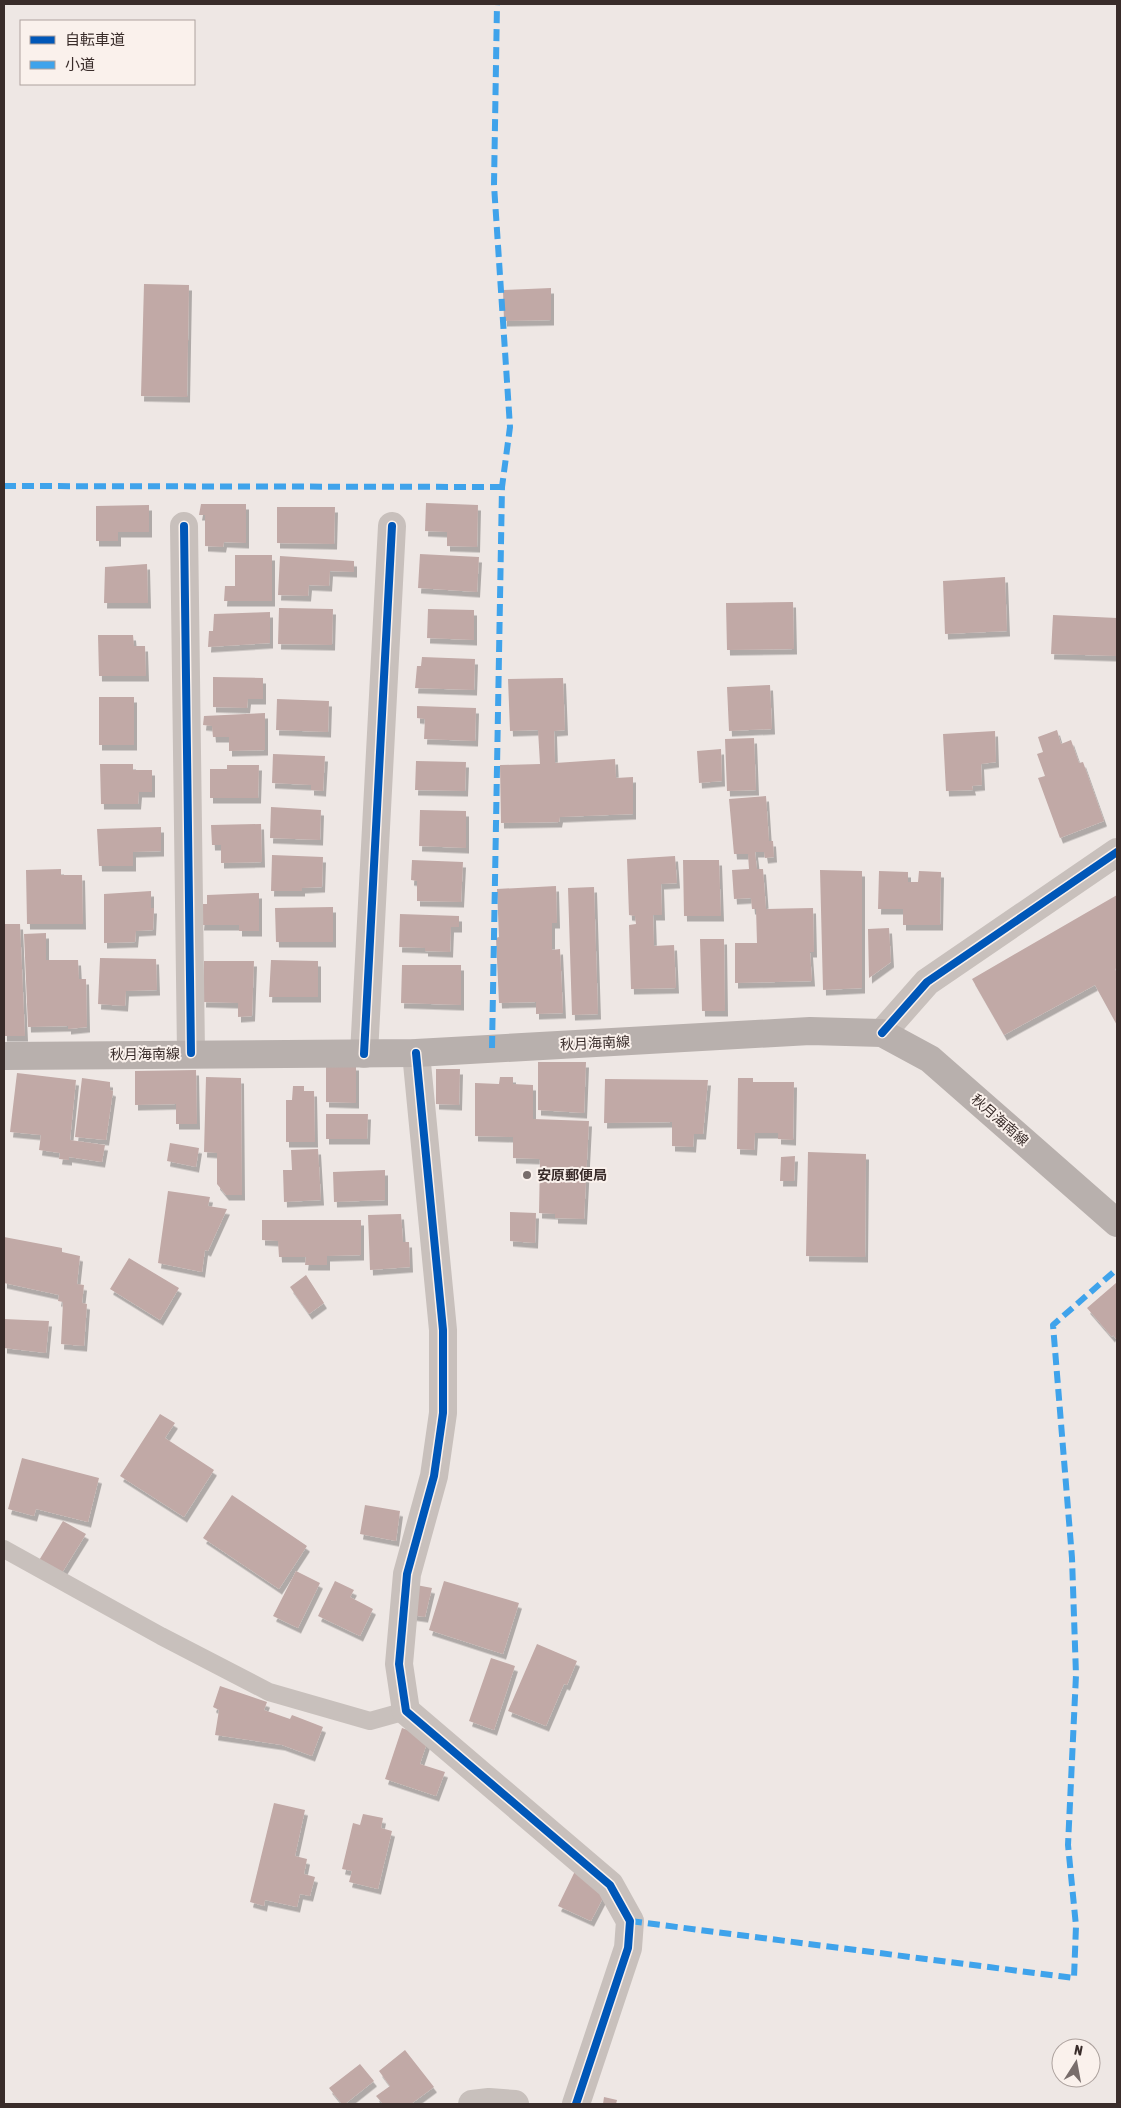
<svg xmlns="http://www.w3.org/2000/svg" width="1121" height="2108" font-family="'Asap Condensed','Noto Sans JP',sans-serif">
<style>
.building{fill:#c1a9a6;filter:url(#shadow)}
.lines{fill:none;stroke-linecap:round;stroke-linejoin:round}
.service{stroke:#c8c0bc;stroke-width:18}
.minor{stroke:#c8c0bc;stroke-width:28}
.secondary{stroke:#b8b0ad;stroke-width:28}
.quiet{stroke:#3fa3eb;stroke-width:6;stroke-dasharray:12 6;stroke-linecap:butt}
.cycleway-casing{stroke:#faf1ec;stroke-width:11}
.cycleway{stroke:#0057b8;stroke-width:8}
.poi-dot{fill:#786d6b;stroke:#faf1ec;stroke-width:2}
.labels{text-anchor:middle;stroke-width:4;stroke-linejoin:round;paint-order:stroke}
.street-label{font-size:14px;fill:#392c2a;stroke:#faf1ec}
.poi-label{font-size:14px;font-weight:bold;fill:#392c2a;stroke:#faf1ec;text-anchor:start}
</style>
<defs>
<filter id="shadow"><feDropShadow dx="3" dy="5.5" stdDeviation="0" flood-color="#0004"/></filter>
</defs>
<rect width="100%" height="100%" fill="#eee7e4"/>
<path class="building" d="M144 284 189 285 187 397 141 396Z
M551 288V320L504 321 503 290Z
M426 503 478 505 477 547 447 546V532L425 531Z
M201 504H246V543L224 542 223 547 205 546V515H199Z
M149 505V532H118V541H96V506Z
M277 507H335L334 544 277 543Z
M420 554 479 557 477 592 418 588Z
M235 555H272V601H224L225 586H235Z
M280 556 354 561V572L330 571 329 586 309 585 308 596 278 595Z
M147 564 148 603H104L105 567Z
M1005 577 1007 631 945 634 943 581Z
M793 602 794 649 727 650 726 603Z
M279 608 333 609 332 645 278 644Z
M428 609 474 610V640L427 638Z
M270 612V643L208 647 209 631H213L214 614Z
M1053 615 1117 618V656L1051 654Z
M98 635H133L134 646H145L146 676H99Z
M422 657 475 659 474 690 415 688 417 666H421Z
M213 677 263 678V699H248L247 708 213 707Z
M563 678 565 730 554 731 555 763 615 759 616 778 633 777V814L560 817 559 822 501 823 500 765 540 764 538 730 510 731 508 679Z
M770 685 772 729 729 731 727 687Z
M99 697H134V745H99Z
M277 699 329 701 328 732 276 730Z
M417 706 476 708 475 741 424 739 425 719 417 718Z
M265 713V750L229 751V737H213L212 726 203 725 204 716Z
M1057 730 1061 744 1071 740 1079 763 1083 762 1104 821 1060 838 1038 778 1045 776 1037 754 1043 752 1038 737Z
M995 731 996 762 981 764 982 785 972 786 973 790 946 791 943 734Z
M754 738 756 790 727 791 725 739Z
M721 749 722 781 699 783 697 751Z
M273 754 325 756 323 791 311 790V785L272 783Z
M416 761 466 762 465 791 415 790Z
M100 764H133V770H152V792H139L138 804H101Z
M227 765H259L258 798H210V769H227Z
M766 796 769 841H773L774 857 765 858 764 852H755L757 869H763L766 909 813 908 814 952H810L812 981 735 983V943H757L756 909H752L751 898 734 899 732 870 749 869 748 854H734L729 799Z
M271 807 321 810 320 840 270 838Z
M420 810 466 811V848L419 846Z
M261 824 262 862 221 863V845H212L211 825Z
M161 827V851L133 852V866H99L97 829Z
M272 855 323 857 322 887 302 888V891H271Z
M675 856 677 883 661 884 662 915H653L654 946 674 945 676 988 631 989 629 925 636 924 635 916 629 915 627 859Z
M412 860 463 862 461 902 417 901V881L411 880Z
M683 860H719L721 916H684Z
M61 869V875H82L83 924H27L26 870Z
M820 870 862 871V988L823 990Z
M879 871 908 872V882H918L919 871 941 872 940 925H903V909H878Z
M556 886 557 923H552V950L560 949 563 1013 536 1014V1002L499 1003 496 938 499 937 497 889Z
M594 887 598 1014 572 1015 568 888Z
M151 891V908H154L153 930 136 931 135 942 104 943V894Z
M259 893V931H239V925H201L203 904H207V895Z
M1117 895V968L1115 969 1117 973V1025L1095 985 1004 1035 972 979Z
M333 907V942H276L275 908Z
M400 914 459 916V927H451L450 952 425 951V948L399 947Z
M4 924H20L25 1036H4Z
M889 928 891 962 869 978 868 929Z
M46 933V960H78L79 979H86L87 1027 68 1029V1026L28 1027 24 934Z
M700 939H724L725 1011H702Z
M100 958 156 959 157 990 126 991 125 1006 98 1004Z
M271 960 318 961V997H269Z
M204 961H254L252 1016 238 1017V1003L203 1002Z
M402 965H461V1005L401 1003Z
M538 1062H586L584 1113 538 1110Z
M326 1064 356 1065V1103L326 1102Z
M436 1069H460L459 1105 436 1104Z
M196 1070 197 1124H176V1104L135 1105V1071Z
M17 1073 76 1080 70 1140 105 1145 102 1162 69 1157V1160L59 1159 60 1153 39 1150 41 1135 10 1132Z
M206 1077 241 1078 242 1195H226L217 1184V1153L204 1152Z
M500 1077H513V1084L533 1085V1119L589 1121 584 1219 555 1218V1214L539 1213 540 1159 513 1158V1137L475 1136V1083L499 1084Z
M82 1078 110 1082V1090L113 1091 106 1140 75 1137Z
M738 1078H753V1082H794L793 1140 778 1139V1133H755L754 1150 737 1149Z
M605 1079 708 1080 703 1134H694L693 1147 672 1146V1122L604 1123Z
M293 1086H304V1091H314L315 1142H286V1100H292Z
M326 1114H368L367 1139H326Z
M170 1143 199 1148 196 1167 167 1161Z
M318 1149 321 1200 284 1202 283 1170H292L291 1150Z
M808 1152 866 1154 865 1257 806 1256Z
M795 1156 794 1181H780L781 1157Z
M385 1170V1200L334 1202 333 1172Z
M168 1191 210 1197 208 1206 227 1209 208 1251 205 1250 202 1272 158 1263Z
M510 1212 536 1213 535 1243 510 1241Z
M401 1214 403 1242H409L410 1267 370 1270 368 1215Z
M262 1220H361V1255L327 1256V1265H305L306 1257H279L278 1241 262 1240Z
M4 1237 62 1248V1252L80 1256 77 1284 84 1285 82 1303 87 1304 84 1346 61 1344 63 1302 58 1301 59 1295 4 1283Z
M129 1258 179 1288 160 1320 110 1289Z
M306 1275 324 1303 309 1314 290 1287Z
M1116 1283 1117 1284V1340L1113 1335 1112 1337 1087 1308Z
M4 1319 49 1321 46 1353 4 1348Z
M160 1414 175 1423 165 1438 214 1470 184 1517 120 1476Z
M22 1458 99 1478 88 1522 36 1509 34 1516 8 1509Z
M232 1495 307 1546 279 1589 203 1538Z
M365 1505 400 1511 396 1541 360 1534Z
M63 1521 86 1534 60 1576 38 1562Z
M296 1571 320 1583 298 1628 273 1616Z
M335 1581 354 1590 350 1597 373 1609 360 1636 318 1616Z
M444 1581 519 1603 503 1654 429 1630Z
M411 1584 432 1588 425 1617 404 1614Z
M537 1644 577 1661 567 1685 564 1684 546 1726 508 1711Z
M491 1658 515 1666 494 1730 469 1721Z
M220 1686 267 1702 264 1710 290 1719 292 1715 323 1727 312 1756 282 1745 215 1735 219 1710 213 1707Z
M402 1728 429 1737 420 1764 445 1772 436 1796 385 1779Z
M274 1803 305 1810 295 1856 307 1859 304 1874 315 1877 310 1896 300 1894 297 1907 265 1900 264 1906 250 1902Z
M363 1814 383 1818 381 1828 392 1831 378 1889 349 1882 352 1871 342 1869 353 1823 360 1825Z
M577 1867 605 1894 591 1921 558 1906Z
M405 2050 434 2087 411 2104H383L376 2096 390 2086 379 2071Z
M360 2064 374 2081 345 2104H342L329 2088Z
M604 2097 617 2100 616 2104H603Z"/>
<g class="lines">
<path class="service" d="M4 1549 161 1636 269 1692 370 1721 406 1711"/>
<path class="minor" d="M184 526 191 1053
M882 1033 927 982 1117 852
M416 1053 443 1330V1413L434 1476 407 1574 399 1664 406 1711 610 1885 630 1921 628 1948 576 2104
M364 1054 392 526
M472 2104 489 2102 515 2104"/>
<path class="secondary" d="M4 1056 416 1053 810 1031 882 1033 930 1059 1117 1223"/>
<path class="quiet" d="M4 486 502 487
M492 1048 502 487 510 427 494 185 497 4
M630 1921 1074 1978 1076 1926 1068 1845 1076 1675 1072 1558 1053 1325 1117 1269"/>
<defs>
<path id="cycleway" d="M184 526 191 1053
M882 1033 927 982 1117 852
M416 1053 443 1330V1413L434 1476 407 1574 399 1664 406 1711 610 1885 630 1921 628 1948 576 2104
M364 1054 392 526"/>
</defs>
<use href="#cycleway" class="cycleway-casing"/>
<use href="#cycleway" class="cycleway"/>
</g>
<circle class="poi-dot" cx="527" cy="1175" r="5"/>
<g class="labels">
<g class="street-label">
<text transform="translate(595 1043) rotate(-3)" y="5">秋月海南線</text>
<text transform="translate(145 1054) rotate(-1)" y="5">秋月海南線</text>
<text transform="translate(1000 1120) rotate(41)" y="5">秋月海南線</text>
</g>
<g class="poi-label">
<text x="537" y="1180">安原郵便局</text>
</g>
</g>
<rect width="1121" height="2108" fill="none" stroke="#392c2a" stroke-width="10"/>
<rect x="20" y="20" width="175" height="65" fill="#faf1ec" stroke="#ada29e"/>
<rect x="30" y="36" width="25" height="8" fill="#0057b8" stroke="#ada29e"/>
<text x="65" y="45" font-size="15" fill="#392c2a">自転車道</text>
<rect x="30" y="61" width="25" height="8" fill="#3fa3eb" stroke="#ada29e"/>
<text x="65" y="70" font-size="15" fill="#392c2a">小道</text>
<g transform="translate(1076 2063) rotate(11)"><circle r="24" fill="#faf1ec" stroke="#ada29e"/>
<path d="M0-4L9 19L0 12L-9 19Z" fill="#786d6b"/>
<text y="-8" font-size="14" font-weight="bold" text-anchor="middle" fill="#392c2a">N</text>
</g>
</svg>
